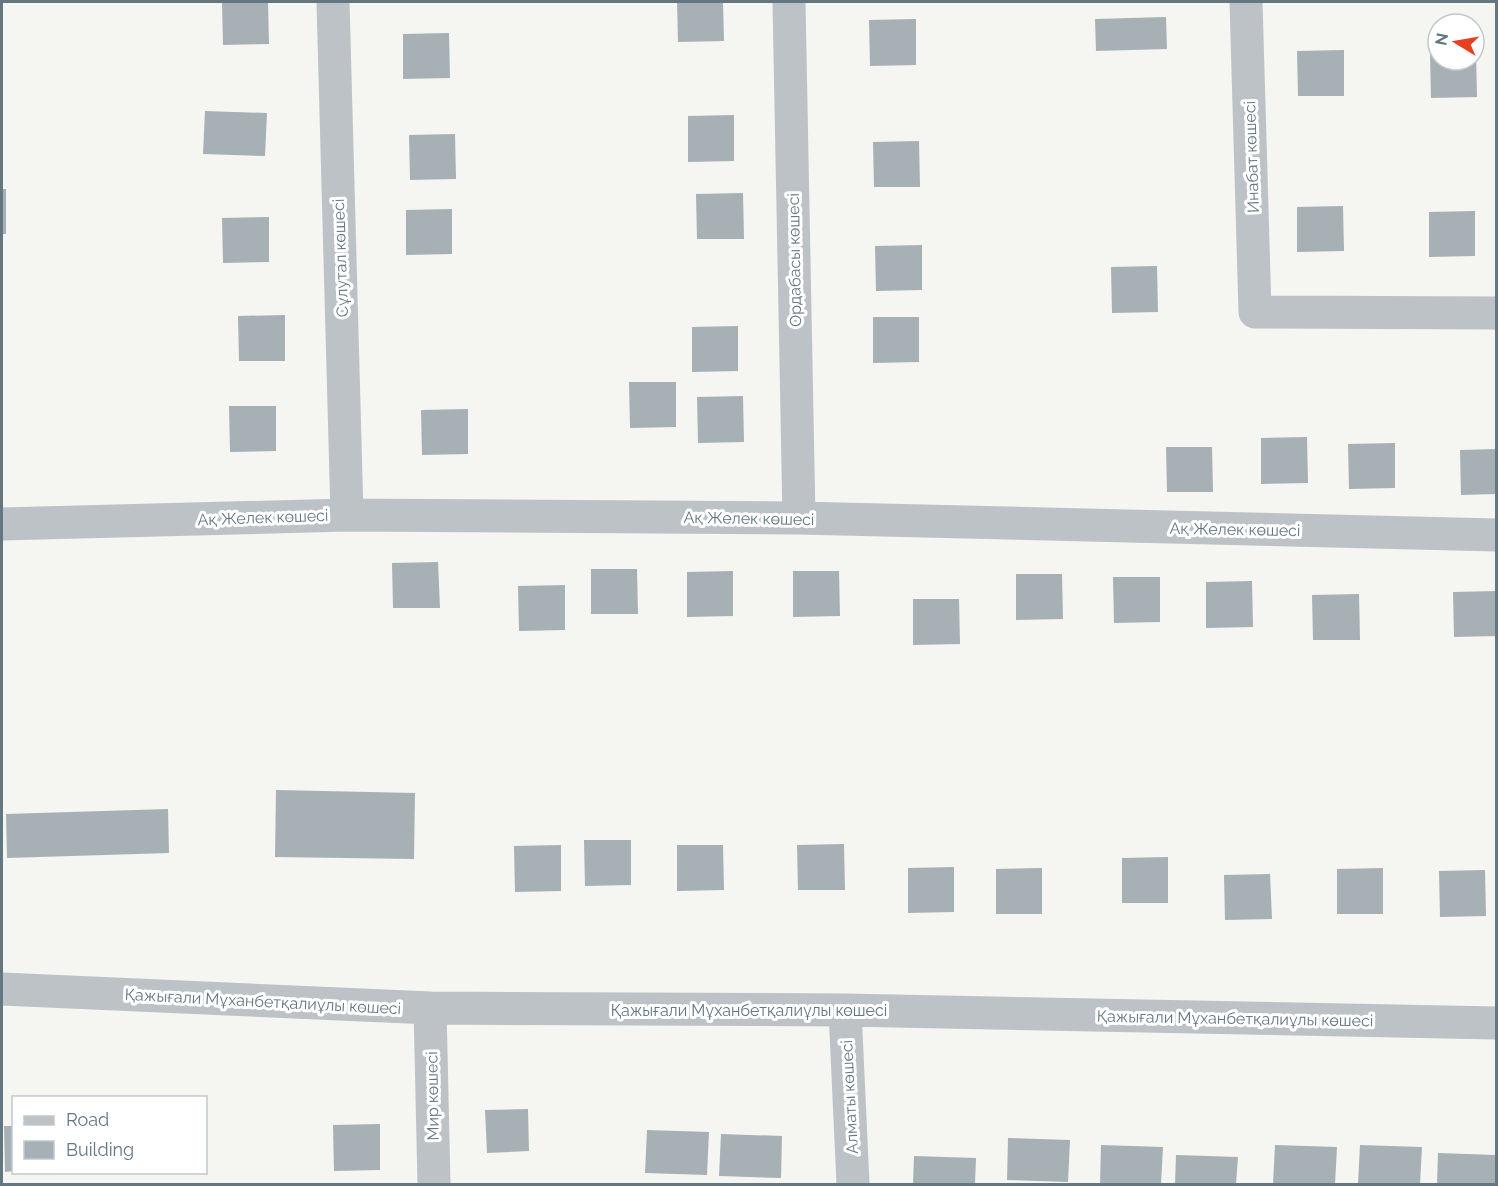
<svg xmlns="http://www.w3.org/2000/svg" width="1498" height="1186" font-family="Raleway,sans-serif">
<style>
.building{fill:#a7b0b5}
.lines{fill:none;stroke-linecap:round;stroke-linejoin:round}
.minor{stroke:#bdc2c6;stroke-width:33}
.labels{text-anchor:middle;stroke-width:6;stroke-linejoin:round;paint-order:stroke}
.street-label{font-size:16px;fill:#637783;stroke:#fff}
</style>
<rect width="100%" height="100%" fill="#f5f5f1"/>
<path class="building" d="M222 2H268L269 44 223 45Z
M677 2H723L724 41 678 42Z
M1166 17 1167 49 1096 51 1095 19Z
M916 19V65L870 66 869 20Z
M449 33 450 78 403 79V34Z
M1344 50V96H1298L1297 51Z
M1474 52H1476L1477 97 1431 98 1430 53H1438V60H1474Z
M205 111 267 113 265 156 203 154Z
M734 115V161L688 162V116Z
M455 134 456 179 410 180 409 135Z
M919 141 920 187H874L873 142Z
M2 189H6V234H2Z
M743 193 744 239H697L696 194Z
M1343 206 1344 251 1297 252V207Z
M452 209V254L406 255V210Z
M1475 211V256L1429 257V212Z
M269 217V262L223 263 222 218Z
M922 245V290L876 291 875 246Z
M1157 266 1158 312 1112 313 1111 267Z
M285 315V361H239L238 316Z
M873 317H919V362L873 363Z
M738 326V371L692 372V327Z
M629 382H676V427L630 428Z
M743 396 744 442 698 443 697 397Z
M229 406H276V451L230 452Z
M468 409V454L422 455 421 410Z
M1307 437 1308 483 1261 484V438Z
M1395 443V488L1349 489 1348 444Z
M1166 447H1212L1213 492H1167Z
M1496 449V494L1461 495 1460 450Z
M438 562 440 608H393L392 563Z
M591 569H637L638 614H591Z
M733 571V616L687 617V572Z
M793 571H839L840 616 793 617Z
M1016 574H1062L1063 619 1016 620Z
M1113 577H1160V622L1114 623Z
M1252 581 1253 627 1206 628V582Z
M565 585V630L519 631 518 586Z
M1496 591V636L1454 637 1453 592Z
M1359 594 1360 640H1313L1312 595Z
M913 599H959L960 644 913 645Z
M276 790 415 793 414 859 275 857Z
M168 809 169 853 7 858 6 814Z
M584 840H631V885L585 886Z
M844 844 845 890H798L797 845Z
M561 845V891L515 892 514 846Z
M677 845H723L724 890 677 891Z
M1168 857V903H1122V858Z
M954 867V912L908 913V868Z
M1042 868V914H996V869Z
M1383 868V914H1337V869Z
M1485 870 1486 916 1440 917 1439 871Z
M1270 874 1272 919 1225 920 1224 875Z
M528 1109 529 1151 487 1153 485 1110Z
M380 1124V1170L334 1171 333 1125Z
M4 1126H14V1171L5 1172Z
M647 1130 709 1132 707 1175 645 1173Z
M721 1134 782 1136 781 1178 719 1176Z
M1008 1138 1070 1140 1068 1182 1007 1180Z
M1101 1145 1163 1147 1161 1184H1100Z
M1275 1145 1337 1147 1335 1184H1273Z
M1360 1145 1422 1147 1420 1184H1358Z
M1438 1153 1496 1155V1184H1437Z
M1176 1155 1238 1157 1236 1184H1175Z
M914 1156 976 1158 975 1184H913Z"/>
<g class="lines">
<path class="minor" d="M333 2 347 515
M789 2 799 518
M1246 2 1255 312 1496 313
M2 524 347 515 799 518 1496 535
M2 989 430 1008 845 1010 1496 1023
M430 1008 434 1184
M845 1010 853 1184"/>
</g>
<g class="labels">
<g class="street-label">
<text transform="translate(1251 157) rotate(-92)" y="6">Инабат көшесі</text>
<text transform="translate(340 258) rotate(-92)" y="6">Сұлутал көшесі</text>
<text transform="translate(794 260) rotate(-91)" y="6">Ордабасы көшесі</text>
<text transform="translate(263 517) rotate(-2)" y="6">Ақ Желек көшесі</text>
<text transform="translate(749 518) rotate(1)" y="6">Ақ Желек көшесі</text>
<text transform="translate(1235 529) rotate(1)" y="6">Ақ Желек көшесі</text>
<text transform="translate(263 1001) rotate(3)" y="6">Қажығали Мұханбетқалиұлы көшесі</text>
<text x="749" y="1016">Қажығали Мұханбетқалиұлы көшесі</text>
<text transform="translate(1235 1018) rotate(1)" y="6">Қажығали Мұханбетқалиұлы көшесі</text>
<text transform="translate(432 1096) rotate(-91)" y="6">Мир көшесі</text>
<text transform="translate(849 1097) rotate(-93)" y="6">Алматы көшесі</text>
</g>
</g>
<rect width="1498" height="1186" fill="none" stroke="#637783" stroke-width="6"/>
<rect x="12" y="1096" width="195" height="78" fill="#ffffff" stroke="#c1c9cd" stroke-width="1.5"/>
<rect x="24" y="1116" width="30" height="9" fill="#bdc2c6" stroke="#c1c9cd" stroke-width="1.5"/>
<text x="66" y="1126" font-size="18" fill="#637783">Road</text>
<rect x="24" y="1141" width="30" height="18" fill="#a7b0b5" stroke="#c1c9cd" stroke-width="1.5"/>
<text x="66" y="1156" font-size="18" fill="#637783">Building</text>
<g transform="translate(1456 42) rotate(281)"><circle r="28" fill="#ffffff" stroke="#c1c9cd" stroke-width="1.5"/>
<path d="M0-4.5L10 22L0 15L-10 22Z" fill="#e74020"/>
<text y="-9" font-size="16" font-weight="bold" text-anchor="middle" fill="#637783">N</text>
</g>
</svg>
